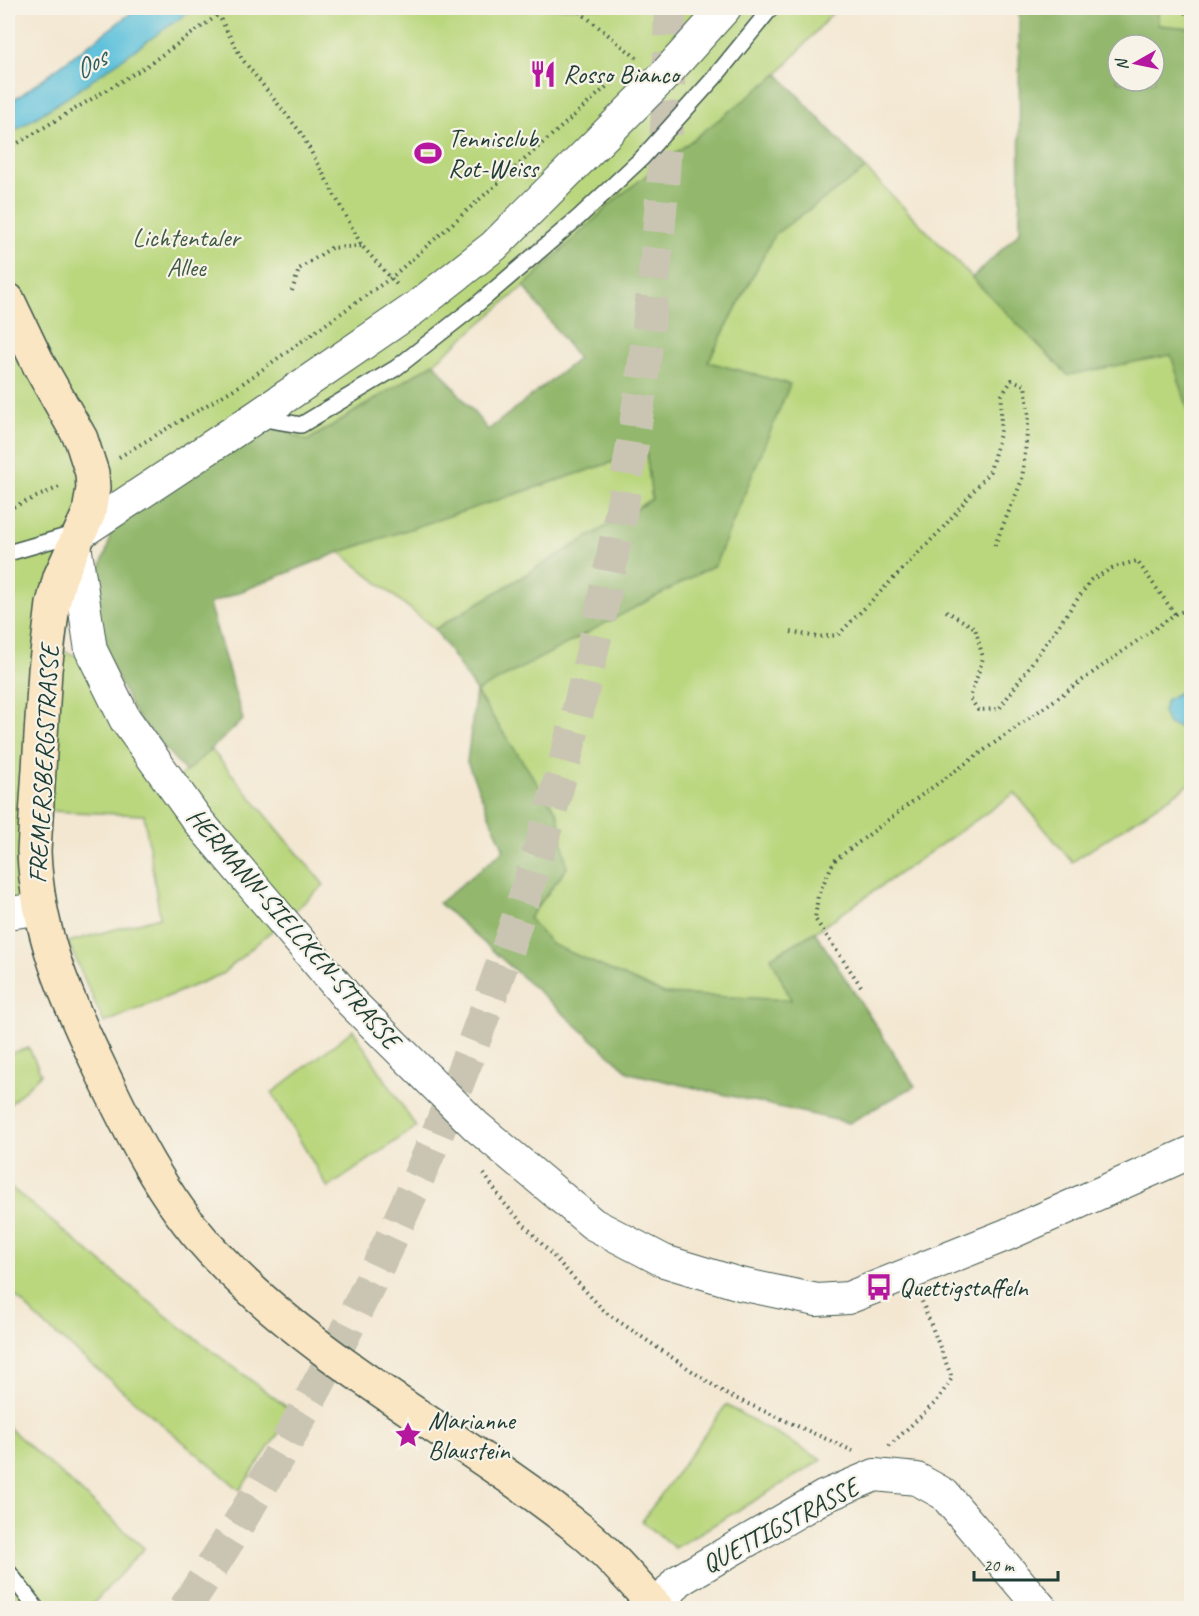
<svg xmlns="http://www.w3.org/2000/svg" width="1199" height="1616" font-family="Caveat,sans-serif">
<style>
.green{fill:#bad77e;stroke:#6c8a59;stroke-width:1.5}
.forest{fill:#93b86d;stroke:#597a50;stroke-width:1.5;fill-rule:evenodd}
.water{fill:#5dc1db;stroke:#3e7f88;stroke-width:1.5}
.lines{fill:none;stroke-linecap:round;stroke-linejoin:round}
.primary-tunnel{stroke:#c9c5b2;stroke-width:33;stroke-dasharray:33 16;stroke-linecap:butt}
.service-casing{stroke:#3f564c;stroke-width:18}
.minor-casing{stroke:#3f564c;stroke-width:34}
.secondary-casing{stroke:#3f564c;stroke-width:36}
.path{stroke:#3f564c;stroke-width:4;stroke-dasharray:1.5 4.5;stroke-linecap:butt}
.service{stroke:#fff;stroke-width:15}
.minor{stroke:#fff;stroke-width:32}
.secondary{stroke:#fbe6c4;stroke-width:33}
.labels{text-anchor:middle;stroke-width:4.5;stroke-linejoin:round;paint-order:stroke}
.poi-label{font-size:26px;fill:#1f3d34;stroke:#f7f3e8;text-anchor:start}
.park-label{font-size:26px;fill:#3e5c43;stroke:#f7f3e8}
.street-label{font-size:26px;fill:#1f3d34;stroke:#f7f3e8}
.water-label{font-size:27px;font-style:italic;fill:#2e5e5e;stroke:#f7f3e8}
</style>
<rect width="100%" height="100%" fill="#f7f3e8"/>
<filter id="ink" filterUnits="userSpaceOnUse"><feTurbulence type="fractalNoise" baseFrequency=".0167" numOctaves="2"/><feDisplacementMap in="SourceGraphic" scale="12" xChannelSelector="R" yChannelSelector="G"/><feConvolveMatrix kernelMatrix="1 2 1 2 8 2 1 2 1" color-interpolation-filters="sRGB"/></filter>
<filter id="wash" filterUnits="userSpaceOnUse"><feTurbulence type="fractalNoise" baseFrequency=".008" numOctaves="4" result="noise"/><feDisplacementMap in="SourceGraphic" scale="24" xChannelSelector="R" yChannelSelector="G"/><feGaussianBlur stdDeviation="1.35" result="paint"/><feColorMatrix in="noise" values="0 0 0 0 0 0 0 0 0 0 0 0 0 0 0 0 0 1.4 0 .05"/><feComposite in="paint" operator="in"/></filter>
<g filter="url(#wash)">
<rect width="100%" height="100%" fill="#f3e7d1"/>
<path class="green" d="M194 8H837L778 74 617 198 524 286 434 363 307 441 75 545 35 881 8 913V135L68 97Z
M1158 8H1191V28L1158 25Z
M866 169 1068 375 1171 354 1192 419 1191 783 1072 862 1015 793 815 932 772 957 791 1000 664 994 551 944 529 918 567 868 476 691 715 565 789 384 708 362 775 234Z
M646 451 652 499 435 629 340 552Z
M56 650 87 658 165 789 211 749 324 885 222 974 104 1023 68 942 160 917 144 815 50 811Z
M353 1030 416 1127 328 1188 272 1093Z
M29 1048 41 1074 8 1106V1054Z
M8 1185 169 1318 293 1412 240 1490 46 1326 8 1289Z
M726 1405 822 1460 675 1548 642 1521Z
M8 1427 144 1548 89 1608H8Z"/>
<path class="forest" d="M1019 8H1158V25L1191 28V419L1171 355 1068 375 972 278 1020 232ZM1118 45H1154V81H1118Z
M778 74 866 169 775 234 708 362 790 384 715 565 476 692 558 814 567 868 529 918 551 944 664 994 791 1000 771 957 815 932 915 1086 849 1123 630 1073 439 903 504 850 467 762 476 691 435 629 652 499 646 451 340 552 209 604 243 720 186 772 135 714 104 650 93 587 108 547 113 511 256 417 307 441 434 363 488 430 578 359 524 286 617 198Z"/>
<path class="water" d="M138 8H194L68 97 8 135V102L21 95Z
M1182 691 1191 694V727L1186 729 1168 724 1163 712 1166 700Z"/>
</g>
<g filter="url(#ink)">
<g class="lines">
<path class="primary-tunnel" d="M185 1608C444 1216 604 756 653 288 663 195 670 101 670 8"/>
<defs>
<path id="service" d="M259 418 301 425 396 368 474 307 579 217 642 158 714 78 771 8
M8 553 77 533
M8 1571 36 1608"/>
<path id="minor" d="M82 532 256 417 415 308 494 246 660 80 725 8
M75 545 91 650 125 719 198 821 351 1002 476 1126 593 1224 664 1261 740 1284 817 1300 848 1298 1006 1235 1192 1152
M8 913 38 909
M657 1608 678 1581 823 1497 875 1475 917 1479 944 1494 1041 1608"/>
<path id="secondary" d="M8 300 39 365 81 439 92 473 93 488 89 513 60 577 53 604 45 670 34 851C37 931 64 993 98 1064 129 1130 162 1197 212 1251 318 1365 462 1435 582 1531 610 1554 633 1582 657 1608"/>
</defs>
<use href="#service" class="service-casing"/>
<use href="#minor" class="minor-casing"/>
<use href="#secondary" class="secondary-casing"/>
<path class="path" d="M575 8 638 59
M1181 8 1192 20
M218 14 242 59 301 133 362 246 398 286
M8 149 145 67 228 8
M292 291 299 269 331 248 362 246
M119 457 239 386 392 277 613 81
M8 509 62 486
M946 611 975 628 983 658 970 698 978 710 999 709 1091 580 1114 567 1137 561 1175 614
M791 632 817 637 838 635 942 529 990 471 1000 434 1002 395 1012 380 1025 385 1029 415 1022 480 994 547
M1188 811 1192 808
M861 986 815 919 818 895 834 861 916 799 1175 614 1192 608
M484 1174 504 1203 605 1312 726 1394 853 1451
M889 1446 937 1401 952 1378 921 1299"/>
<use href="#service" class="service"/>
<use href="#minor" class="minor"/>
<use href="#secondary" class="secondary"/>
</g>
</g>
<defs>
<symbol id="restaurant-bare" viewBox="-9 -9 18 18"><path d="M-5-6h1v4h1v-4h1v4h1v-4h1v5L-1.5 .5V6h-2V.5L-5-1ZM5-6V6H3V1.5H1.5Q1.5-4 5-6Z" fill="#b5179e" stroke="#f7f3e8" stroke-width="2.5" paint-order="stroke"/></symbol>
<symbol id="stadium-bare" viewBox="-9 -9 18 18"><path d="M0-5a6.5 5 0 1 0 0 10a6.5 5 0 1 0 0-10ZM-3.5-1.8h7v3.6h-7Z" fill="#b5179e" stroke="#f7f3e8" stroke-width="2.5" paint-order="stroke"/></symbol>
<symbol id="bus-bare" viewBox="-9 -9 18 18"><path d="M-5-6H5V4H4V6H2V4H-2V6H-4V4H-5ZM-3.5-4V0h7V-4ZM-3.5 1.2v1.5H-2V1.2ZM2 1.2v1.5H3.5V1.2Z" fill="#b5179e" stroke="#f7f3e8" stroke-width="2.5" paint-order="stroke"/></symbol>
<symbol id="sight-bare" viewBox="-9 -9 18 18"><path d="M0-6L1.8-2.2L6-1.7L2.9 1.2L3.7 5.4L0 3.3L-3.7 5.4L-2.9 1.2L-6-1.7L-1.8-2.2Z" fill="#b5179e" stroke="#f7f3e8" stroke-width="2.5" paint-order="stroke"/></symbol>
</defs>
<g fill-rule="evenodd">
<use href="#restaurant-bare" x="524" y="55" width="38" height="38"/>
<use href="#stadium-bare" x="409" y="134" width="38" height="38"/>
<use href="#bus-bare" x="860" y="1268" width="38" height="38"/>
<use href="#sight-bare" x="389" y="1416" width="38" height="38"/>
</g>
<g class="labels">
<g class="poi-label">
<text x="563" y="83">Rosso Bianco</text>
<text x="448" y="147">Tennisclub<tspan x="448" dy="30">Rot-Weiss</tspan></text>
<text x="899" y="1296">Quettigstaffeln</text>
<text x="428" y="1429">Marianne<tspan x="428" dy="30">Blaustein</tspan></text>
</g>
<g class="park-label">
<text x="186" y="246">Lichtentaler<tspan x="186" dy="30">Allee</tspan></text>
</g>
<g class="street-label">
<text transform="translate(43 764) rotate(-87)" y="9">FREMERSBERGSTRASSE</text>
<text transform="translate(294 928) rotate(49)" y="9">HERMANN-SIELCKEN-STRASSE</text>
<text transform="translate(780 1525) rotate(-28)" y="9">QUETTIGSTRASSE</text>
</g>
<g class="water-label">
<text transform="translate(90 64) rotate(-32)" y="9">Oos</text>
</g>
</g>
<rect width="1199" height="1616" fill="none" stroke="#f7f3e8" stroke-width="30"/>
<g transform="translate(1136 63) rotate(261)"><circle r="28" fill="#f7f3e8" stroke="#a1aaa0" stroke-width="1.5"/>
<path d="M0-4.5L10 22L0 15L-10 22Z" fill="#b5179e"/>
<text y="-9" font-size="16" font-weight="bold" text-anchor="middle" fill="#1f3d34">N</text>
</g>
<path d="M974 1571v9h84v-9" fill="none" stroke="#1f3d34" stroke-width="3"/>
<text x="983" y="1571" font-size="18" fill="#1f3d34" stroke="#f7f3e8" stroke-width="4.5" paint-order="stroke">20 m</text>
</svg>
